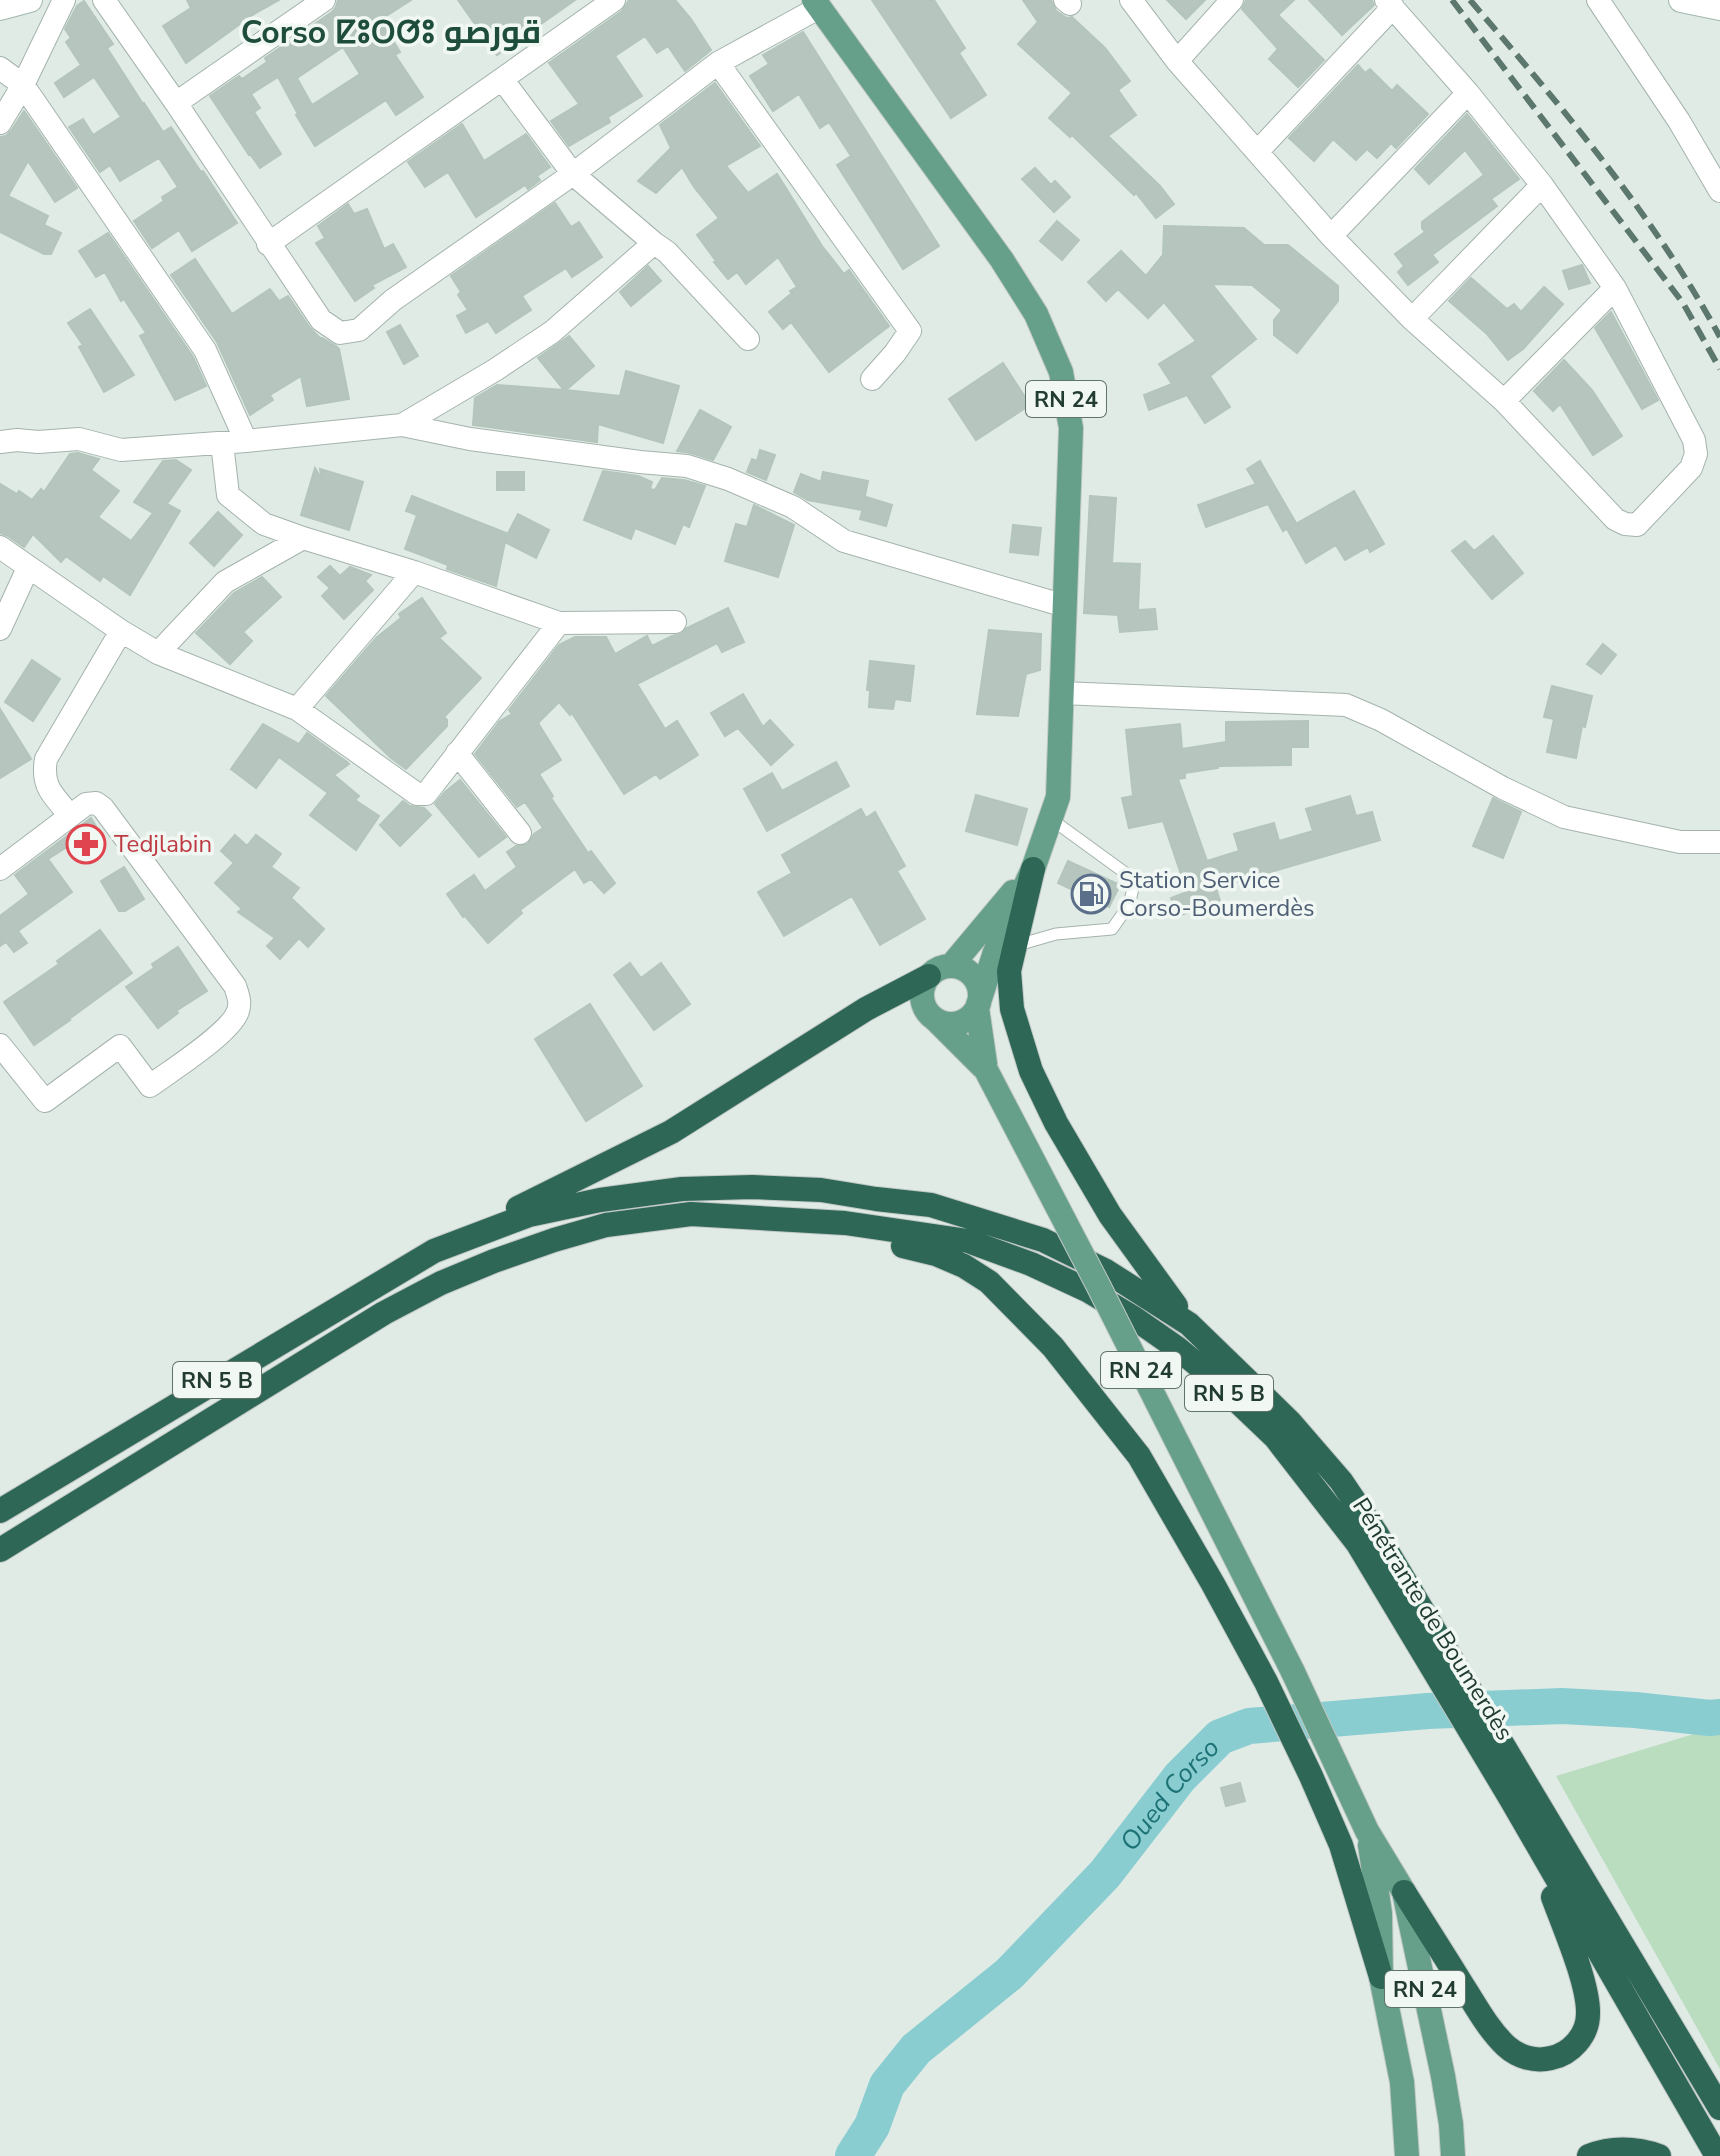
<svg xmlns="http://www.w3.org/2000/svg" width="1720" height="2156" font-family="'Nunito Sans',Cairo,'Noto Sans Tifinagh',sans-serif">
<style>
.green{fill:#badcbf}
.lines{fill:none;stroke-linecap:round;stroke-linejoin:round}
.river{stroke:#8acdd0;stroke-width:36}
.building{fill:#b6c6be;stroke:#b4c5bc;stroke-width:2;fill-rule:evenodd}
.lane-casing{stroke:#a4b3ac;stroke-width:13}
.street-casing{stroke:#a4b3ac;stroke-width:24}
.secondary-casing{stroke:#a0b7ac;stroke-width:26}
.primary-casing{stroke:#c1c8c6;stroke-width:26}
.highway-casing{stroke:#c1c8c6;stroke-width:26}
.lane{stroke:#fff;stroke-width:11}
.street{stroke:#fff;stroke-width:22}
.secondary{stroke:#fff;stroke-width:24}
.primary{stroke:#66a08b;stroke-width:24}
.highway{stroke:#2e6755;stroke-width:24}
.rail{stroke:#5c776d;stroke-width:6;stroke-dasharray:16 8;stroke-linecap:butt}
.primary-bridge-casing{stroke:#c1c8c6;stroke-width:26;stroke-linecap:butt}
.primary-bridge{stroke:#66a08b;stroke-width:24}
.labels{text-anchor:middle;stroke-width:7;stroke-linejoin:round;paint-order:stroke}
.shield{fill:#f1f8f4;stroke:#60746c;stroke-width:2}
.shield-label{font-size:22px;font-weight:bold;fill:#223c32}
.health-label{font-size:24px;fill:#be3a42;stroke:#f1f8f4;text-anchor:start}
.service-label{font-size:24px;fill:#4e5e75;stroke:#f1f8f4;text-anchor:start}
.street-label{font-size:24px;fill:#223c32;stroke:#f1f8f4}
.water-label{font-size:26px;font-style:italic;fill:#1d7276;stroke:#f1f8f4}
.district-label{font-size:32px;font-weight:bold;fill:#1e4d3c;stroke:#f1f8f4}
</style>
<rect width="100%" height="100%" fill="#e1ebe6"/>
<path class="green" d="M1720 1726V2069L1556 1776Z"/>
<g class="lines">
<path class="river" id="s1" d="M853 2156 872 2126 887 2085 916 2049 1009 1974 1105 1874 1180 1777 1220 1737 1249 1726 1428 1711 1562 1706 1635 1710 1710 1718 1720 1717"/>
</g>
<path class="building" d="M187 0H279L254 14 186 63 163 26 191 8Z
M338 0H411L380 20 400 52 395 55 423 97 396 115 386 100 315 146 296 115 298 114 278 77 251 94 260 108 254 112 281 154 260 168 250 154 249 155 210 96 239 76 242 79 267 62 265 58 332 12 336 7ZM343 47 360 74 312 105 297 78Z
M458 0H575L497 55Z
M629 0H675L691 19 711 50 685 71 668 46 657 53 645 36 615 56 642 96 608 117 610 122 569 146 551 121 579 104 549 63 622 11Z
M872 0H934L965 48 959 53 986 95 951 118Z
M1023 0H1051L1056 11 1067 18 1072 17 1105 48 1130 81 1118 90 1136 115 1108 136 1160 186 1174 204 1156 218 1136 193 1134 195 1072 135 1070 137 1049 118 1072 93 1018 44 1038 22Z
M1167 0H1205L1186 19Z
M1246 0H1294L1278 15 1324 60 1298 87 1269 59 1278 49 1242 9Z
M1309 0H1372L1374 5 1342 35Z
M84 1 113 44 107 48 143 104 144 103 163 132 171 127 201 172 203 171 237 223 192 251 179 230 152 248 134 221 164 201 162 197 178 187 159 158 120 181 110 165 100 172 69 127 83 119 93 135 121 117 94 77 64 97 55 83 81 65 66 42 71 38 65 29 77 6Z
M803 32 939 246 903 269 837 165 851 156 829 122 820 128 799 94 773 111 750 76 769 64 763 55Z
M1358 65 1365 73 1370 69 1392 91 1397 85 1428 114 1396 148 1391 143 1377 158 1367 149 1356 160 1333 139 1314 161 1289 138Z
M715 83 760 146 726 166 748 193 777 174 822 246 844 274 849 270 889 326 829 372 791 322 783 329 769 312 792 293 790 291 797 287 778 257 746 284 737 272 728 279 714 262 716 261 697 235 719 218 694 187 682 167 656 193 638 181 671 148 660 125Z
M24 111 77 188 55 202 28 161 8 196 48 216 44 225 61 233 51 254H44L0 232V137L6 136 11 131Z
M1467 114 1519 179 1491 199 1497 206 1432 255 1438 262 1408 285 1398 272 1404 266 1395 254 1425 232 1422 228V222L1484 175 1465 150 1429 184 1415 169Z
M462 124 484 161 526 134 550 167 537 176 540 180 528 189 525 185 476 217 448 172 425 187 408 162Z
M1035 168 1051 185 1055 181 1070 197 1054 212 1022 179Z
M555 203 571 227 579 222 602 257 572 277 566 268 522 296 531 310 496 333 488 321 466 333 457 316 468 310 458 295 461 292 451 276Z
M348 204 354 214 367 209 384 249 393 244 406 267 372 285 374 288 355 301 316 243 325 238 318 226Z
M1057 221 1079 240 1062 260 1040 241Z
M1164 226 1244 228 1264 245H1288L1338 286V301L1297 353 1274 335V320L1282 310 1252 285 1212 284 1256 339 1210 376 1230 407 1205 423 1187 395 1149 410 1144 395 1172 384 1159 364 1196 341 1164 302 1148 318 1118 289 1106 301 1088 282 1121 251 1146 276 1163 255Z
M108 233 193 357 206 386 175 400 140 336 146 333 124 299 121 301 105 272 96 277 79 251Z
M195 259 232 314 270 289 279 301 288 296 310 328 321 339 322 338 336 346 339 349 349 399 307 406 301 376 270 395 273 400 250 415 217 342 171 275Z
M1582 265 1590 283 1569 289 1563 271Z
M648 266 661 281 631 306 620 292Z
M1471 278 1507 309 1514 304 1521 312 1544 287 1563 304 1523 349 1508 360 1487 334 1449 301Z
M90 309 134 375 104 392 79 347 83 345 68 323Z
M1611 312 1658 400 1642 409 1595 328Z
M400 325 418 356 404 364 387 332Z
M569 336 594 366 566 390 620 396 626 371 679 386 663 443 598 424 597 442 473 425 475 398 497 385 564 390 538 358Z
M1564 360 1592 390 1622 436 1593 455 1560 404 1553 411 1534 391Z
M1003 363 1030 405 976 440 949 399Z
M700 410 731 427 713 460 691 453 677 451Z
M760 450 775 455 766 480 747 472 752 459 757 461Z
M78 453 99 459 91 470 119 491 98 517 131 541 153 513 134 502 163 461 176 460 191 470 167 504 180 511 130 595 103 576 100 581 66 556 61 562 33 534 24 547 8 536 0 533V484L17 494 19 491 32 500 41 489 44 492 70 454Z
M1260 461 1296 523 1283 531 1268 504 1206 527 1198 505 1256 484 1247 469Z
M315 468 322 480 320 469 363 482 349 530 301 515Z
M603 471 638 476 652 482 650 489 655 490 662 478 684 480 705 486 689 527 683 524 675 544 635 528 631 539 584 520Z
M497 472H524V490H497Z
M823 472 868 481 862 510 808 500 794 492 801 474 821 482Z
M1354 491 1384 544 1370 552 1368 547 1345 560 1336 545 1306 563 1287 529Z
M412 496 506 533 505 539 518 514 549 530 536 558 505 542 496 586 447 569 448 565 405 549 417 515 406 511Z
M1090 496 1116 498 1112 563 1140 564 1138 610 1155 609 1157 629 1120 632 1118 615 1084 613Z
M866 497 892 505 886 526 860 519Z
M754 505 794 525 778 577 725 561 736 524 747 527Z
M218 512 242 535 214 566 190 543Z
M1013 525 1041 528 1038 555 1010 552Z
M1493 536 1523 573 1492 599 1452 551 1465 541 1474 551Z
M330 566 340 576 350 567 371 575 365 581 373 590 344 619 322 596 330 588 318 577Z
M262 577 281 597 243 632 252 641 230 664 196 633 234 593Z
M422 598 446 633 439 638 481 678 444 717 447 720V726L406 769 391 758 326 696 376 638 401 618 399 614Z
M728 608 744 642 722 652 717 643 637 684 665 729 677 721 698 755 660 779 656 774 624 794 572 713 570 715 559 702 538 723 561 760 539 774 553 796 551 798 588 853 591 851 615 883 604 893 591 879 584 883 575 869 520 910 522 913 488 943 465 916 463 917 447 894 474 875 485 891 517 867 507 852 516 846 528 844 534 834 543 828 525 802 517 807 475 754 500 721 512 714 509 710 559 645 575 637H606L615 654 647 636 652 646 672 636 681 634 687 628Z
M989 630 1041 634 1040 670 1026 674 1018 716 977 714Z
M1603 644 1616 655 1601 674 1587 664Z
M32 660 60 679 33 721 5 702Z
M870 661 914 666 910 701 895 699 893 709 869 707 870 690H867Z
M1552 686 1592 696 1585 727 1582 726 1576 758 1547 752 1554 719 1544 717Z
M743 694 763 727 770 720 793 745 771 765 738 728 725 736 711 713Z
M0 709 31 759 0 778Z
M1308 721V747H1291V765L1218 766V768L1185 773V778L1178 779 1207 861 1239 851 1234 834 1274 823 1279 841 1313 831 1306 809 1350 796 1356 816 1372 812 1380 840 1216 888 1220 901 1178 916 1171 898 1187 892 1163 821 1129 828 1122 798 1133 796 1126 730 1180 724 1182 749 1226 742V722Z
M263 724 299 744 307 733 347 762 349 764 334 775 359 796 355 800 379 816 356 850 310 815 328 793 279 757 256 788 231 769Z
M836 762 849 786 767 831 744 789 772 773 782 791Z
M460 780 506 837 479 857 435 804 445 792Z
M976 795 1027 809 1017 845 966 831Z
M1493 798 1521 812 1503 858 1473 846Z
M403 801 410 806 424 808 431 815 400 846 380 825Z
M861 809 866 818 875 812 905 866 897 871 925 919 880 945 852 896 784 936 758 892 792 873 782 855Z
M91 818 97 828 48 859 72 892 18 931 27 943 14 952 6 942 0 946V916L29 894 15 875Z
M235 835 247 846 256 835 281 854 271 867 299 888 291 898 324 929 308 947 299 938 280 959 267 946 275 938 238 912 242 909 215 883 234 863 221 851Z
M1068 861 1120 885 1109 907 1058 883Z
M124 867 144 899 125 911H119L101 881Z
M100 930 132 973 69 1019 70 1020 34 1045 4 1002 59 964 57 961Z
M178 947 207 991 176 1011 178 1013 158 1028 126 987 154 968 152 964Z
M630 963 641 978 661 963 690 1004 654 1030 614 975Z
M590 1004 642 1086 586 1121 535 1039Z
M1240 1783 1245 1801 1226 1806 1221 1788Z"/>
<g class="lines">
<defs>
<path id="lane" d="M1014 946 1056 934 1112 929 1129 905 1135 880 1051 819"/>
<path id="street" d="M104 0 176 103 321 320 340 333 359 330 393 300 573 174 718 63 820 7
M1065 0 1070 4
M1131 0 1177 61 1331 236 1412 319 1504 401 1615 519 1625 524 1637 525 1691 468 1696 454 1694 440 1615 288 1542 185 1468 93 1386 0
M1598 0 1679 121 1720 191
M1177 61 1232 0
M718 63 910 331 895 353 872 379
M0 68 23 85 205 350 246 441
M502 79 573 174 654 243
M176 103 324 0
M0 123 23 85 64 0
M1257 152 1393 7
M1331 236 1468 93
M268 244 614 0
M1412 319 1542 185
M1504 401 1615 288
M402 425 495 370 552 332 654 243 667 252 748 339
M0 442 17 440 38 442 79 439 121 450 246 441 402 425 470 439 640 462 687 466 728 479 793 507 844 541 1065 606
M222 443 228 495 264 524 303 538
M0 547 121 631 158 653 297 709 417 794H426L559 623
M0 629 28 568
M158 653 225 582 303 538 414 572 559 623 675 622
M1062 693 1346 705 1381 720 1503 788 1564 817 1680 842H1720
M297 709 414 572
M457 753 520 833
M70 816C54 795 41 788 46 759L121 631
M0 869 86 804 96 803 103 808 235 986C238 995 241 1002 238 1011 231 1033 170 1071 150 1086L120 1046 45 1101 0 1045"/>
<path id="secondary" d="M1681 0 1720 8
M0 8 30 0"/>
<path id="primary" d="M814 0 1002 260 1036 314 1061 372 1071 428 1058 797 1033 869 995 952 977 1008 986 1070
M951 966 1013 892
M922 995a29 29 0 1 1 58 0a29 29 0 1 1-58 0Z
M935 1019 986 1070
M1293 1672 1367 1831 1404 1892 1443 2076 1451 2124 1453 2156
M1370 1845 1380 1913 1381 1977 1402 2082 1407 2156"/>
<path id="highway" d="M1033 869 1009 971 1012 1009 1031 1071 1056 1123 1110 1215 1176 1306
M518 1208 671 1132 866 1009 929 976
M903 1246 936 1254 964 1266 989 1282 1053 1347 1139 1456 1213 1584 1266 1682 1311 1776 1341 1845 1381 1977
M0 1511 434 1251 529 1215 600 1200 682 1189 752 1187 821 1190 876 1199 931 1205 1043 1240 1106 1271 1189 1324 1290 1422 1341 1481 1376 1533 1720 2108
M0 1550 384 1313 441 1283 494 1261 554 1240 606 1225 691 1214 845 1223 968 1241 1031 1264 1087 1290 1134 1318 1177 1348 1210 1375 1275 1437 1358 1544 1511 1799 1717 2156
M1404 1892C1424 1924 1444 1955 1463 1986 1476 2006 1488 2029 1506 2046 1518 2057 1535 2062 1551 2058 1571 2054 1588 2035 1588 2014 1589 1984 1564 1927 1553 1897
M1589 2156C1612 2147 1636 2148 1659 2156"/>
</defs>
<use href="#lane" class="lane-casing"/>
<use href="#street" class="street-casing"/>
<use href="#secondary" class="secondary-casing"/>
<use href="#primary" class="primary-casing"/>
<use href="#highway" class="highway-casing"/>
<use href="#lane" class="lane"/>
<use href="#street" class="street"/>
<use href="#secondary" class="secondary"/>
<use href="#primary" class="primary"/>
<use href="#highway" class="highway"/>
<path class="rail" d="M1452 0 1683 303 1720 369
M1470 0C1561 106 1653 214 1720 337"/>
<defs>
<path id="primary-bridge" d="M986 1070 1098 1285 1293 1672"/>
</defs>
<use href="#primary-bridge" class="primary-bridge-casing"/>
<use href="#primary-bridge" class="primary-bridge"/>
</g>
<defs>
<symbol id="pharmacy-ring" viewBox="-11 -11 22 22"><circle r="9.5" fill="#f1f8f4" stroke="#e0444e" stroke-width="1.5"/><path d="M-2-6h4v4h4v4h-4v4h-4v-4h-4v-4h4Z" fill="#e0444e"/></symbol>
<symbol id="fuel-ring" viewBox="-11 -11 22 22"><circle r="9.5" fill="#f1f8f4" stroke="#5c6f8a" stroke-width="1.5"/><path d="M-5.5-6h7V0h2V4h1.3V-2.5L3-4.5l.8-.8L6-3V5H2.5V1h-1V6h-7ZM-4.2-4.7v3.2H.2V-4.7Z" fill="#5c6f8a"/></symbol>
</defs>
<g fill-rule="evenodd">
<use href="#pharmacy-ring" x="64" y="822" width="44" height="44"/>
<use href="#fuel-ring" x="1069" y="872" width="44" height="44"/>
</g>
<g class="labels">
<g class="shield">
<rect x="1026" y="381" width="80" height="36" rx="6"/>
<rect x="1101" y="1352" width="80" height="36" rx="6"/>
<rect x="173" y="1362" width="88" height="36" rx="6"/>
<rect x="1185" y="1375" width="88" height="36" rx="6"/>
<rect x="1385" y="1971" width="80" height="36" rx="6"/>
</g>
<g class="shield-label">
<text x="1066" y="407">RN 24</text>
<text x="1141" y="1378">RN 24</text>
<text x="217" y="1388">RN 5 B</text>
<text x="1229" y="1401">RN 5 B</text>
<text x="1425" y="1997">RN 24</text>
</g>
<g class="health-label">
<text x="114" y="852">Tedjlabin</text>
</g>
<g class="service-label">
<text x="1119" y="888">Station Service<tspan x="1119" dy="28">Corso-Boumerdès</tspan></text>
</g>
<g class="street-label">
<text transform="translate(1433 1619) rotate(58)" y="8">Pénétrante de Boumerdès</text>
</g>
<g class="water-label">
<text dy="9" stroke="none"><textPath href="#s1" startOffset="486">Oued Corso</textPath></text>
</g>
<g class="district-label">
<text x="391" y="43">Corso ⵇⵓⵔⵚⵓ قورصو</text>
</g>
</g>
</svg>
